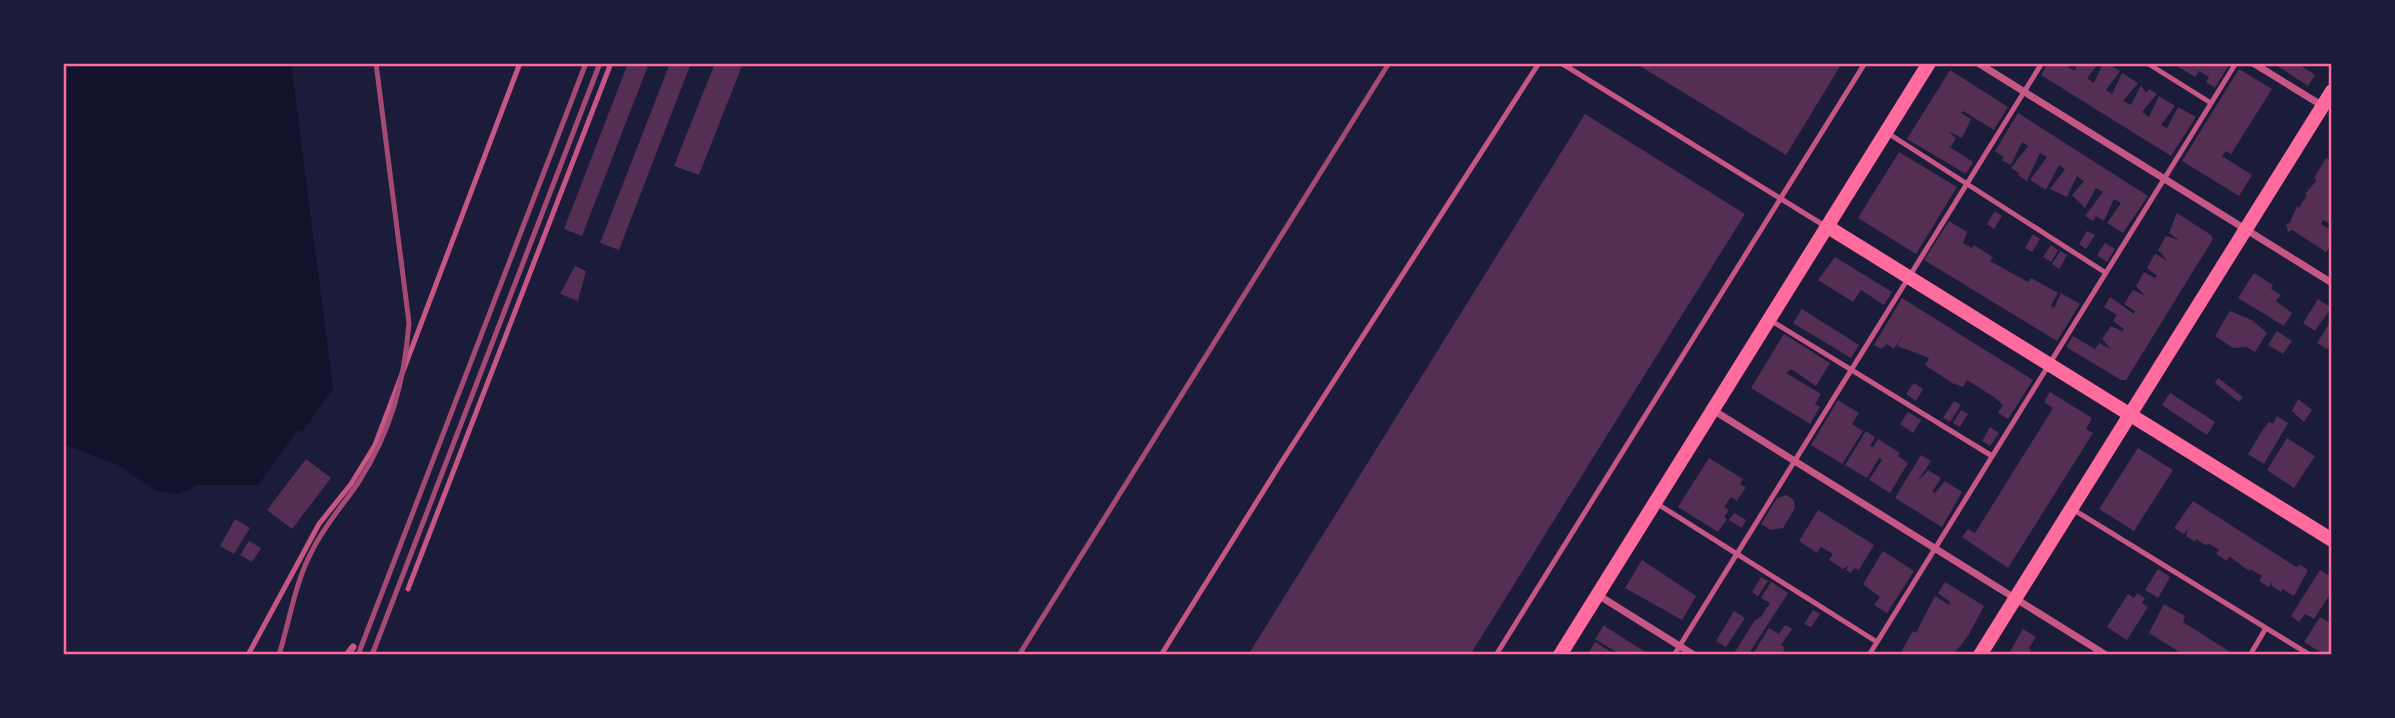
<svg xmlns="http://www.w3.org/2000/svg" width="2395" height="718" font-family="'Asap Condensed',sans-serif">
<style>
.water{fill:#12122b}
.building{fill:#542f53}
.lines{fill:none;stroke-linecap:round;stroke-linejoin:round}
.service{stroke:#c65784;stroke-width:5}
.minor{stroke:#c65784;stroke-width:7}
.secondary{stroke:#ff6b9d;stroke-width:14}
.rail{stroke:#a44b75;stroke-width:5}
.neatline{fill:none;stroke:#ff6b9d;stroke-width:2.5}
</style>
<rect width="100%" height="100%" fill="#1b1b3a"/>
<path class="water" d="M63 63H291L333 389 302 432 298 430 258 485H199L177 494 156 491 118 465 63 444Z"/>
<path class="building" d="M628 63H649L582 236 564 229Z
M670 63H691L619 250 600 243Z
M715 63H743L699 175 674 166Z
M1635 63H1842L1786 155Z
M2048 63H2076L2068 67 2075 71 2077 63H2099L2087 78 2094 83 2103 63H2107L2120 71 2106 90 2112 94 2122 73 2138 83 2123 101 2131 105 2141 85 2146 93 2149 89 2157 94 2142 112 2149 117 2159 96 2175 106 2161 125 2167 128 2178 107 2196 117 2171 156 2041 75Z
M2172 63H2230L2215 88 2206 82 2209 77 2199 71 2195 77Z
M2273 63H2297L2315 75 2308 86Z
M2239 69 2272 89 2231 154 2226 151 2222 156 2252 175 2239 196 2182 161Z
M1950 70 2008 107 1994 130 1963 111 1961 113 1971 119 1962 138 1948 131 1956 138 1951 146H1948L1973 162 1966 174 1907 139Z
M2018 113 2148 196 2123 233 2107 223 2121 203 2114 199 2104 221 2096 216 2093 221 2085 216 2103 192 2096 188 2085 208 2072 195 2084 181 2077 176 2067 197 2050 189 2065 169 2059 165 2046 190 2030 180 2047 157 2040 153 2027 181 2018 175 2019 173 2011 168 2028 146 2022 142 2011 165 2002 160 2004 157 1995 151Z
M1585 114 1745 214 1470 655H1248Z
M1899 152 1957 187 1916 254 1858 218Z
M2332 156V224L2323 220 2321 224 2332 231V243L2326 252 2292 230 2288 232 2286 224 2290 223 2297 206 2299 208 2307 195 2305 194 2317 180 2314 178 2326 158 2330 160Z
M1995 211 2002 216 1994 229 1987 224Z
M2177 213 2211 235 2213 239 2126 380H2121L2066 347 2073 336 2095 349 2099 343 2111 349 2102 339 2111 326 2122 331 2124 329 2113 321 2117 315 2104 307 2110 297 2134 314 2135 311 2124 304 2133 290 2145 296 2136 286 2144 272 2155 278 2157 276 2147 268 2155 254 2167 260 2158 250 2166 236 2179 240 2169 233Z
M1949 221 1967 232 1963 243 1972 248 1974 245 1993 257 1990 261 2028 282 2031 278 2058 293 2051 305 2054 308 2061 293 2080 304 2057 341 1924 260Z
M2087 231 2095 235 2086 249 2079 244Z
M2033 234 2040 239 2032 252 2025 248Z
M2105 243 2115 249 2107 262 2097 255Z
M2051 245 2058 250 2051 262 2043 257Z
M2060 251 2067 255 2059 269 2052 264Z
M1835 257 1892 292 1884 305 1861 290 1853 302 1818 280Z
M575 266 586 271 578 301 560 294Z
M2254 273 2273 285 2271 289 2281 295 2276 301 2292 313 2284 326 2238 298Z
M1902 298 2033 380 2008 419 1998 413 2003 405 1994 397 1967 380 1963 387 1952 383 1925 365 1929 358 1897 346 1906 331 1894 349 1887 344 1881 349 1874 345Z
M2318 299 2331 308 2315 331 2303 323Z
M1802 309 1859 345 1851 358 1793 323Z
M2230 311 2252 320 2267 333 2255 352 2247 347 2233 348 2215 336Z
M2332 319V341L2327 349 2317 343Z
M2277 331 2292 341 2283 354 2268 345Z
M1784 334 1830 363 1816 386 1791 369 1786 373 1821 394 1815 404 1820 407 1810 424 1751 388Z
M2218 378 2243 397 2239 402 2215 383Z
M1914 383 1923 389 1916 401 1906 394Z
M2050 392 2092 418 2086 429 2093 433 2008 568 1962 537 1968 529 1975 533 2053 408 2044 402Z
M2170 393 2215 422 2207 435 2162 405Z
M2298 399 2312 410 2304 422 2292 411Z
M1838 400 1859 413 1852 424 1863 431 1842 464 1811 445Z
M1954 401 1961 405 1950 422 1943 418Z
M1961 410 1968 414 1960 427 1953 423Z
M1908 412 1921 420 1913 433 1900 424Z
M2277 416 2288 423 2264 464 2248 454 2264 428 2269 422 2273 424Z
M1990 427 1999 433 1990 446 1982 441Z
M1866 431 1875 437 1870 446 1873 447 1878 439 1900 453 1898 456 1908 463 1890 493 1869 480 1882 460 1879 458 1867 478 1845 465Z
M2287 438 2315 456 2294 488 2267 470Z
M2138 448 2173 470 2134 531 2099 509Z
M1921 455 1931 461 1917 482 1928 470 1941 478 1932 492 1935 493 1945 481 1962 492 1942 527 1895 498Z
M1709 458 1743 479 1740 484 1746 487 1737 501 1731 497 1724 507 1729 510 1724 517 1727 519 1718 532 1678 507Z
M306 459 331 478 292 529 267 510Z
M1786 495 1794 500 1795 508 1783 528 1771 530 1761 524 1777 498Z
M2193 501 2296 567 2300 565 2308 570 2294 596 2282 589 2281 592 2272 586V582L2269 587 2259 581 2262 576 2250 569 2249 571 2229 556 2227 561 2216 554 2219 550 2208 543 2207 546 2196 539 2195 542 2186 536 2188 529 2184 534 2174 528Z
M1818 510 1874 545 1859 570 1854 568 1851 573 1846 570 1849 565 1843 569 1829 560 1833 554 1821 547 1817 553 1799 541Z
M1734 513 1746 520 1742 528 1729 520Z
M235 519 250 528 234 554 220 546Z
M249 541 261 548 252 562 240 555Z
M1883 551 1914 571 1887 613 1874 605 1880 597 1863 584Z
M1642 560 1696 596 1682 620 1625 588Z
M2332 568V591L2314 619 2305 614 2299 622 2291 616 2320 570 2328 575Z
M2158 569 2170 577 2158 598 2145 590Z
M1761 577 1768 581 1758 596 1752 592Z
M1771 582 1788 593 1748 655H1737L1734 653 1755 620 1761 617 1770 603 1761 598Z
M1945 582 1984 606 1968 636 1953 655H1899L1913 631 1916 633 1935 596 1949 605 1950 602 1938 593Z
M2137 593 2145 598 2142 603 2148 607 2127 640 2107 627 2128 594 2134 598Z
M2164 604 2185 616 2183 622 2235 655H2184L2149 633Z
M1813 610 1820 614 1811 627 1804 624Z
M1734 611 1745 618 1726 647 1716 641Z
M2320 617 2332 624V655H2325L2304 642Z
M1604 625 1606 627 1650 655H1621L1595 639Z
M1785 625 1792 629 1781 645 1785 648 1781 655H1752L1769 628 1779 634Z
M2023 629 2036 637 2029 648 2031 650 2028 655H2008Z
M1595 642 1616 655H1587Z"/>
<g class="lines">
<path class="service" d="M1561 63 1825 226
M2147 63 2211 103
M1886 132 2106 273
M1770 320 1992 456
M1656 503 1877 642
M2074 510 2310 655
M408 589 611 63
M248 655 319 524 351 484 375 445 520 63
M1161 655 1279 466 1539 63
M1496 655 1865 63
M1674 655 2042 63
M1869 655 2236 63
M2250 655 2266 628"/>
<path class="minor" d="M1978 63 2332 283
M2253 63 2323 106
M1713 410 2106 655
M1598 595 1694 655
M347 655 353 647"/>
<path class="secondary" d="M1828 227 2332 540
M1560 655 1929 63
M1980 655 2332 91"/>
<path class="rail" d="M279 655C290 619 295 582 313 549 325 525 343 505 358 483 391 432 404 383 409 323L376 63
M358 655 586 63
M372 655 600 63
M1019 655 1389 63"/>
</g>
<rect width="2395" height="718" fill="none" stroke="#1b1b3a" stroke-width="130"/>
<rect x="65" y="65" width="2265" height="588" class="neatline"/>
</svg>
